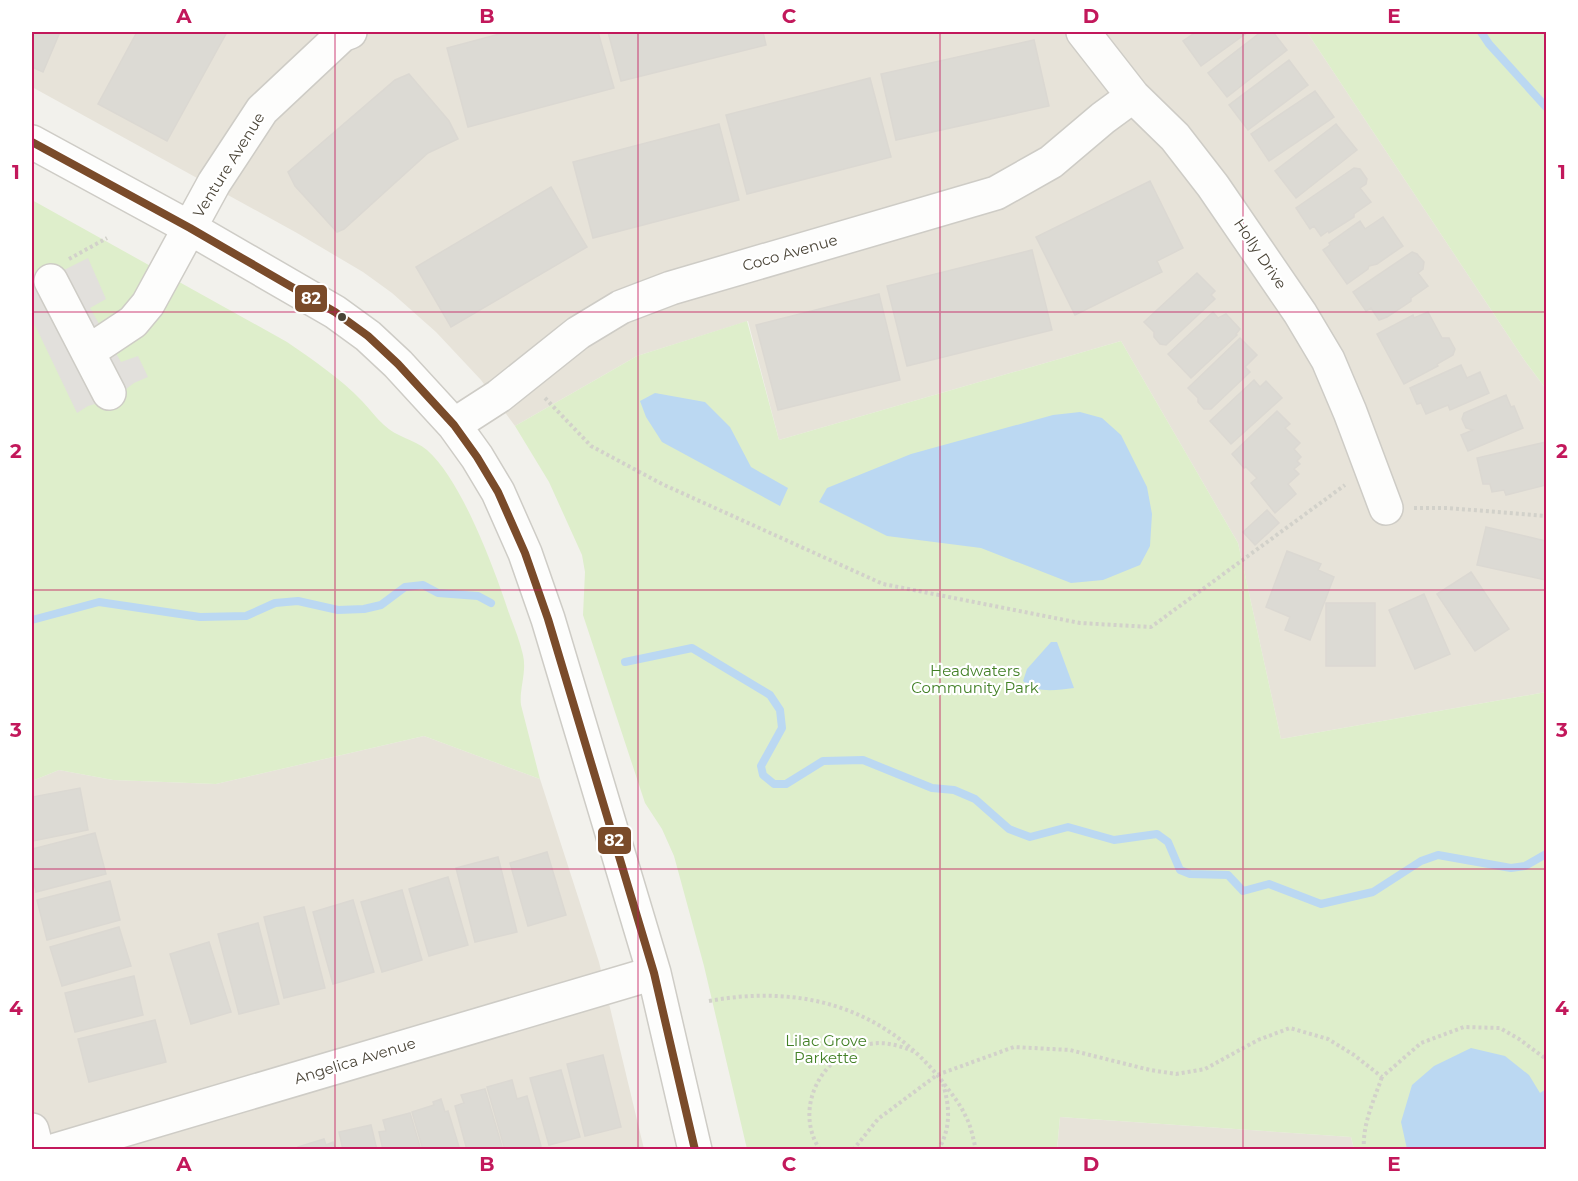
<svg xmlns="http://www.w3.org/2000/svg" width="1578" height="1181" font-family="Montserrat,sans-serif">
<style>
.residential{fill:#e7e3d9}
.green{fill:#deeecb}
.parking{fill:#e2e0dc}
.water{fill:#bbd8f2}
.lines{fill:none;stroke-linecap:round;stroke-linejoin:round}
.stream{stroke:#bbd8f2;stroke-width:8}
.building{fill:#dcdad4;stroke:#dbd8d2;stroke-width:1.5}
.minor-casing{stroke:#ceccc6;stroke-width:36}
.path{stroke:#d2d1ca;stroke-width:4;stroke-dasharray:3 3;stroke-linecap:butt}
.minor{stroke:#fdfdfc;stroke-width:33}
.bus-1-casing{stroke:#fff;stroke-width:12}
.bus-1{stroke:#7a4b2a;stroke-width:8}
.grid{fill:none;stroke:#c2185b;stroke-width:1.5;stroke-opacity:0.55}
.bus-dot{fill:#4a4437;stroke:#fff;stroke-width:2}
.labels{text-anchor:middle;stroke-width:4.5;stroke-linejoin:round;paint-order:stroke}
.street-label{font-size:15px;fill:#4a4437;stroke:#fff}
.park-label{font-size:15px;fill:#428026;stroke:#fff}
.line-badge{stroke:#fff;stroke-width:2}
.badge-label{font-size:16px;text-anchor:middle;font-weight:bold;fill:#fff}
.neatline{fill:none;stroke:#c2185b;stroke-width:2}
.grid-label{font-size:20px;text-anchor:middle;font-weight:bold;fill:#c2185b}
</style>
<rect width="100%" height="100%" fill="#f2f1ec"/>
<path class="residential" d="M32 32H1307L1525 361 1546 389V692L1281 739 1238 543 1121 341 779 440 748 321 637 356 515 426 481 380 436 332 392 293 363 272 297 233 32 87Z
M424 736 540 779 599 962 644 1149 32 1150V781L59 770 113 780 216 784Z
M1060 1117 1351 1137 1354 1149 1057 1150Z"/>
<path class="green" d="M1307 32H1546V389L1525 361Z
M32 200 287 342C313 360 340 378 362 401 370 409 376 418 384 425 396 437 414 439 427 450 463 482 495 571 510 616 515 629 520 642 523 655 527 672 519 689 521 705L540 779 424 736 216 784 113 780 59 770 32 781Z
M747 321 779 440 1121 341 1238 543 1281 739 1546 692V1149H1354L1351 1137 1060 1117 1057 1149H747L704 966 674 856 662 829 645 803 583 615 585 572 582 555 549 482 515 426 637 356Z"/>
<path class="parking" d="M88 258 106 299 90 308 121 362 138 356 148 377 134 383 113 399 88 406 77 413 32 319V286Z"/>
<path class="water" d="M655 393 705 402 730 427 751 467 788 488 780 506 662 442 646 417 640 401Z
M1080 412 1102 418 1121 435 1147 487 1152 514 1150 546 1140 565 1103 580 1071 583 981 548 887 536 819 502 827 488 911 454 1053 415Z
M1051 642H1057L1074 688C1056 690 1037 694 1023 681L1027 669Z
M1471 1048 1505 1056 1529 1075 1540 1093 1546 1089V1149H1407L1401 1122 1412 1085 1434 1066Z"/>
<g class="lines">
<path class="stream" d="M1481 32 1489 44 1546 107
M32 620 99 602 200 617 246 616 275 603 298 601 338 610 364 609 381 605 405 587 423 585 438 593 478 596 491 603
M625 662 692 648 770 695 780 710 782 728 761 766 763 775 774 784H786L823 761 863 760 932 788 954 790 975 799 1009 829 1030 837 1068 827 1114 840 1157 834 1168 842 1180 870 1190 874 1228 875 1243 891 1269 884 1321 904 1373 892 1421 861 1438 855 1511 868 1525 866 1546 854"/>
</g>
<path class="building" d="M32 32H60L43 72 32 67Z
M137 32H227L167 141 98 104Z
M507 32H598L614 88 468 127 447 48Z
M608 32H763L766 45 621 81Z
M1196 32H1248L1201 66 1183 41Z
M1261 32H1273L1287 50 1227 97 1208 73Z
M1034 40 1049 106 896 140 881 74Z
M1289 60 1308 85 1248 130 1229 105Z
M409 74 449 121 458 139 428 153 344 229 337 232 295 186 288 172 395 80Z
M870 78 891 157 747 194 726 115Z
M1315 91 1334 117 1269 161 1251 134Z
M719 124 739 200 593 238 573 162Z
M1336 124 1357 150 1296 198 1275 171Z
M1354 168 1360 169 1367 179 1366 184 1360 188 1371 202 1354 214V217L1329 233 1328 231 1321 236 1314 226 1310 229 1296 208Z
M1150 181 1183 248 1157 261 1162 272 1075 315 1036 237Z
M551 187 587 247 451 327 416 267Z
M1383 217 1403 246 1377 264 1369 266 1368 269 1347 284 1323 250 1330 245 1329 243 1360 221 1365 229Z
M1032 250 1052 330 907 366 887 286Z
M1412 252 1417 254 1424 262 1423 269 1418 273 1428 286 1411 298V301L1387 317 1379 320 1371 308 1366 311 1353 292Z
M1197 273 1215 291 1211 295 1215 299 1166 345 1160 344 1154 337V332L1144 322Z
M879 294 900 380 778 410 756 325Z
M1213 312 1218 318 1226 314 1240 329 1236 334 1237 335 1191 378 1168 354Z
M1428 312 1442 338H1449L1455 349 1453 355 1437 364 1438 366 1404 384 1377 334 1413 315 1414 318Z
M1240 338 1257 355 1245 367 1250 372 1211 409H1204L1198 402V398L1188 388Z
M1461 365 1467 378 1480 372 1489 393 1450 410 1448 405 1426 414 1421 403 1417 404 1410 388Z
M1254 380 1260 387 1266 381 1282 398 1231 444 1210 421Z
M1506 395 1511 407 1514 406 1523 428 1468 451 1461 435 1473 430 1466 428 1462 419 1464 413Z
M1277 411 1290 424 1285 428 1300 443 1294 449 1301 457 1297 461 1300 464 1294 469 1299 474 1288 484 1296 494 1275 513 1251 483 1257 478 1246 467 1244 468 1232 454Z
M1546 442V485L1506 495 1504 490 1492 492 1490 484H1483L1477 458Z
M1267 510 1279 523 1255 545 1243 532Z
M1486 527 1546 541V580L1477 565Z
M1287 551 1321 564 1318 570 1334 577 1310 640 1285 630 1290 617 1266 607Z
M1471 572 1509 629 1475 651 1437 594Z
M1424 594 1450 654 1415 669 1389 610Z
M1326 603H1375V666H1326Z
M80 788 88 830 32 841V797Z
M95 833 106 874 36 892 32 874V849Z
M547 852 566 915 528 926 510 863Z
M498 857 517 932 475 942 456 868Z
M448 877 468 945 429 956 409 889Z
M110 881 120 920 47 940 37 900Z
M402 890 422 960 382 972 361 902Z
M353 900 374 972 333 984 313 912Z
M304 907 325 988 284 998 264 917Z
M258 923 279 1004 239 1014 218 934Z
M119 927 131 966 62 986 50 947Z
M209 942 231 1012 191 1024 170 954Z
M134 976 143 1015 75 1032 65 993Z
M155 1020 166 1062 89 1082 78 1039Z
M603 1055 621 1127 585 1136 567 1064Z
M561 1070 580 1137 549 1145 530 1078Z
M512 1080 517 1099 527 1096 541 1146 540 1150H505L487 1087Z
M485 1089 503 1150H467L455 1106 464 1103 461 1095Z
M441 1099 445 1112 448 1111 460 1150H423L412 1112 434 1105 433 1102Z
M410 1113 421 1150H383L379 1132 386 1131 383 1120Z
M371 1125 377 1150H343L339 1132Z
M324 1139 326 1145 333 1142 336 1150H299L298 1147Z"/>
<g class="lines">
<defs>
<path id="minor" d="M1083 32 1133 96 1175 137 1213 186 1300 313 1328 360 1350 412 1386 508
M32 142 190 228 335 312 368 336 398 364 454 425 477 457 498 492 525 553 548 619 654 973 695 1150
M51 281 109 393
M88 352 133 322 148 304 214 183 262 110 342 35 350 32
M454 425 499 396 578 333 621 307 671 288 996 193 1051 162 1103 118 1133 96
M32 1130 37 1150
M56 1150 654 973"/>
</defs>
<use href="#minor" class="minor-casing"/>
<path class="path" d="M69 259 107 238
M545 398 591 446 662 484 883 584 1080 623 1151 627 1345 485
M1414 508H1448L1546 516
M709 1001C800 984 884 1007 942 1081 950 1092 959 1102 965 1115 971 1125 973 1138 976 1150
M820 1150C792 1107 823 1052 870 1044 885 1041 901 1046 915 1052
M853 1150 878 1119 937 1075 1014 1047 1070 1050 1150 1070 1176 1074 1205 1069 1258 1040 1290 1028 1328 1039 1354 1055 1382 1077 1421 1043 1464 1027 1500 1028 1519 1039 1546 1059
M938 1150C951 1129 950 1107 943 1084
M1364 1150C1362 1125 1374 1100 1382 1077"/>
<use href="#minor" class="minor"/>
<defs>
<path id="bus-1" d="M32 142 190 228 335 312 368 336 398 364 454 425 477 457 498 492 525 553 548 619 654 973 695 1150"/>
</defs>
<use href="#bus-1" class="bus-1-casing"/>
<use href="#bus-1" class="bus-1"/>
</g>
<path class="grid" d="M335 32V1150M638 32V1150M940 32V1150M1243 32V1150M32 312H1546M32 590H1546M32 869H1546"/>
<circle class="bus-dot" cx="342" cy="317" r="5"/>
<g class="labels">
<g class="street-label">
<text transform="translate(229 165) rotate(-58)" y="5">Venture Avenue</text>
<text transform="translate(790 253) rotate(-16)" y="5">Coco Avenue</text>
<text transform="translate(1260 254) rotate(56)" y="5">Holly Drive</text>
<text transform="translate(355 1061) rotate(-17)" y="5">Angelica Avenue</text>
</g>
<g class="park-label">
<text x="975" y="676">Headwaters<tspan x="975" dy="17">Community Park</tspan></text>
<text x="826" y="1046">Lilac Grove<tspan x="826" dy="17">Parkette</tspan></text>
</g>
</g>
<g class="line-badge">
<rect x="294" y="284" width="34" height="29" rx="6" fill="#7a4b2a"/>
<rect x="597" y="826" width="35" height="29" rx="6" fill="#7a4b2a"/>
</g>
<g class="badge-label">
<text x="311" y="304">82</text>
<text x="614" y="846">82</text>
</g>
<rect width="1578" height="1181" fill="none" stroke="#ffffff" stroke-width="66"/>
<rect x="33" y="33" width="1512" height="1115" class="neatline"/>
<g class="grid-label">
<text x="184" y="23">A</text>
<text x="487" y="23">B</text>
<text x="789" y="23">C</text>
<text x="1091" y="23">D</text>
<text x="1394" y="23">E</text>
<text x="16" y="179">1</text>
<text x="1562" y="179">1</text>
<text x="16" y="458">2</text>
<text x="1562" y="458">2</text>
<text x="16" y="737">3</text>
<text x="1562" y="737">3</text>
<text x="16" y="1015">4</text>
<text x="1562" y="1015">4</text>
<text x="184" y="1171">A</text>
<text x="487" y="1171">B</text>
<text x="789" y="1171">C</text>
<text x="1091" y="1171">D</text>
<text x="1394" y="1171">E</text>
</g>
</svg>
